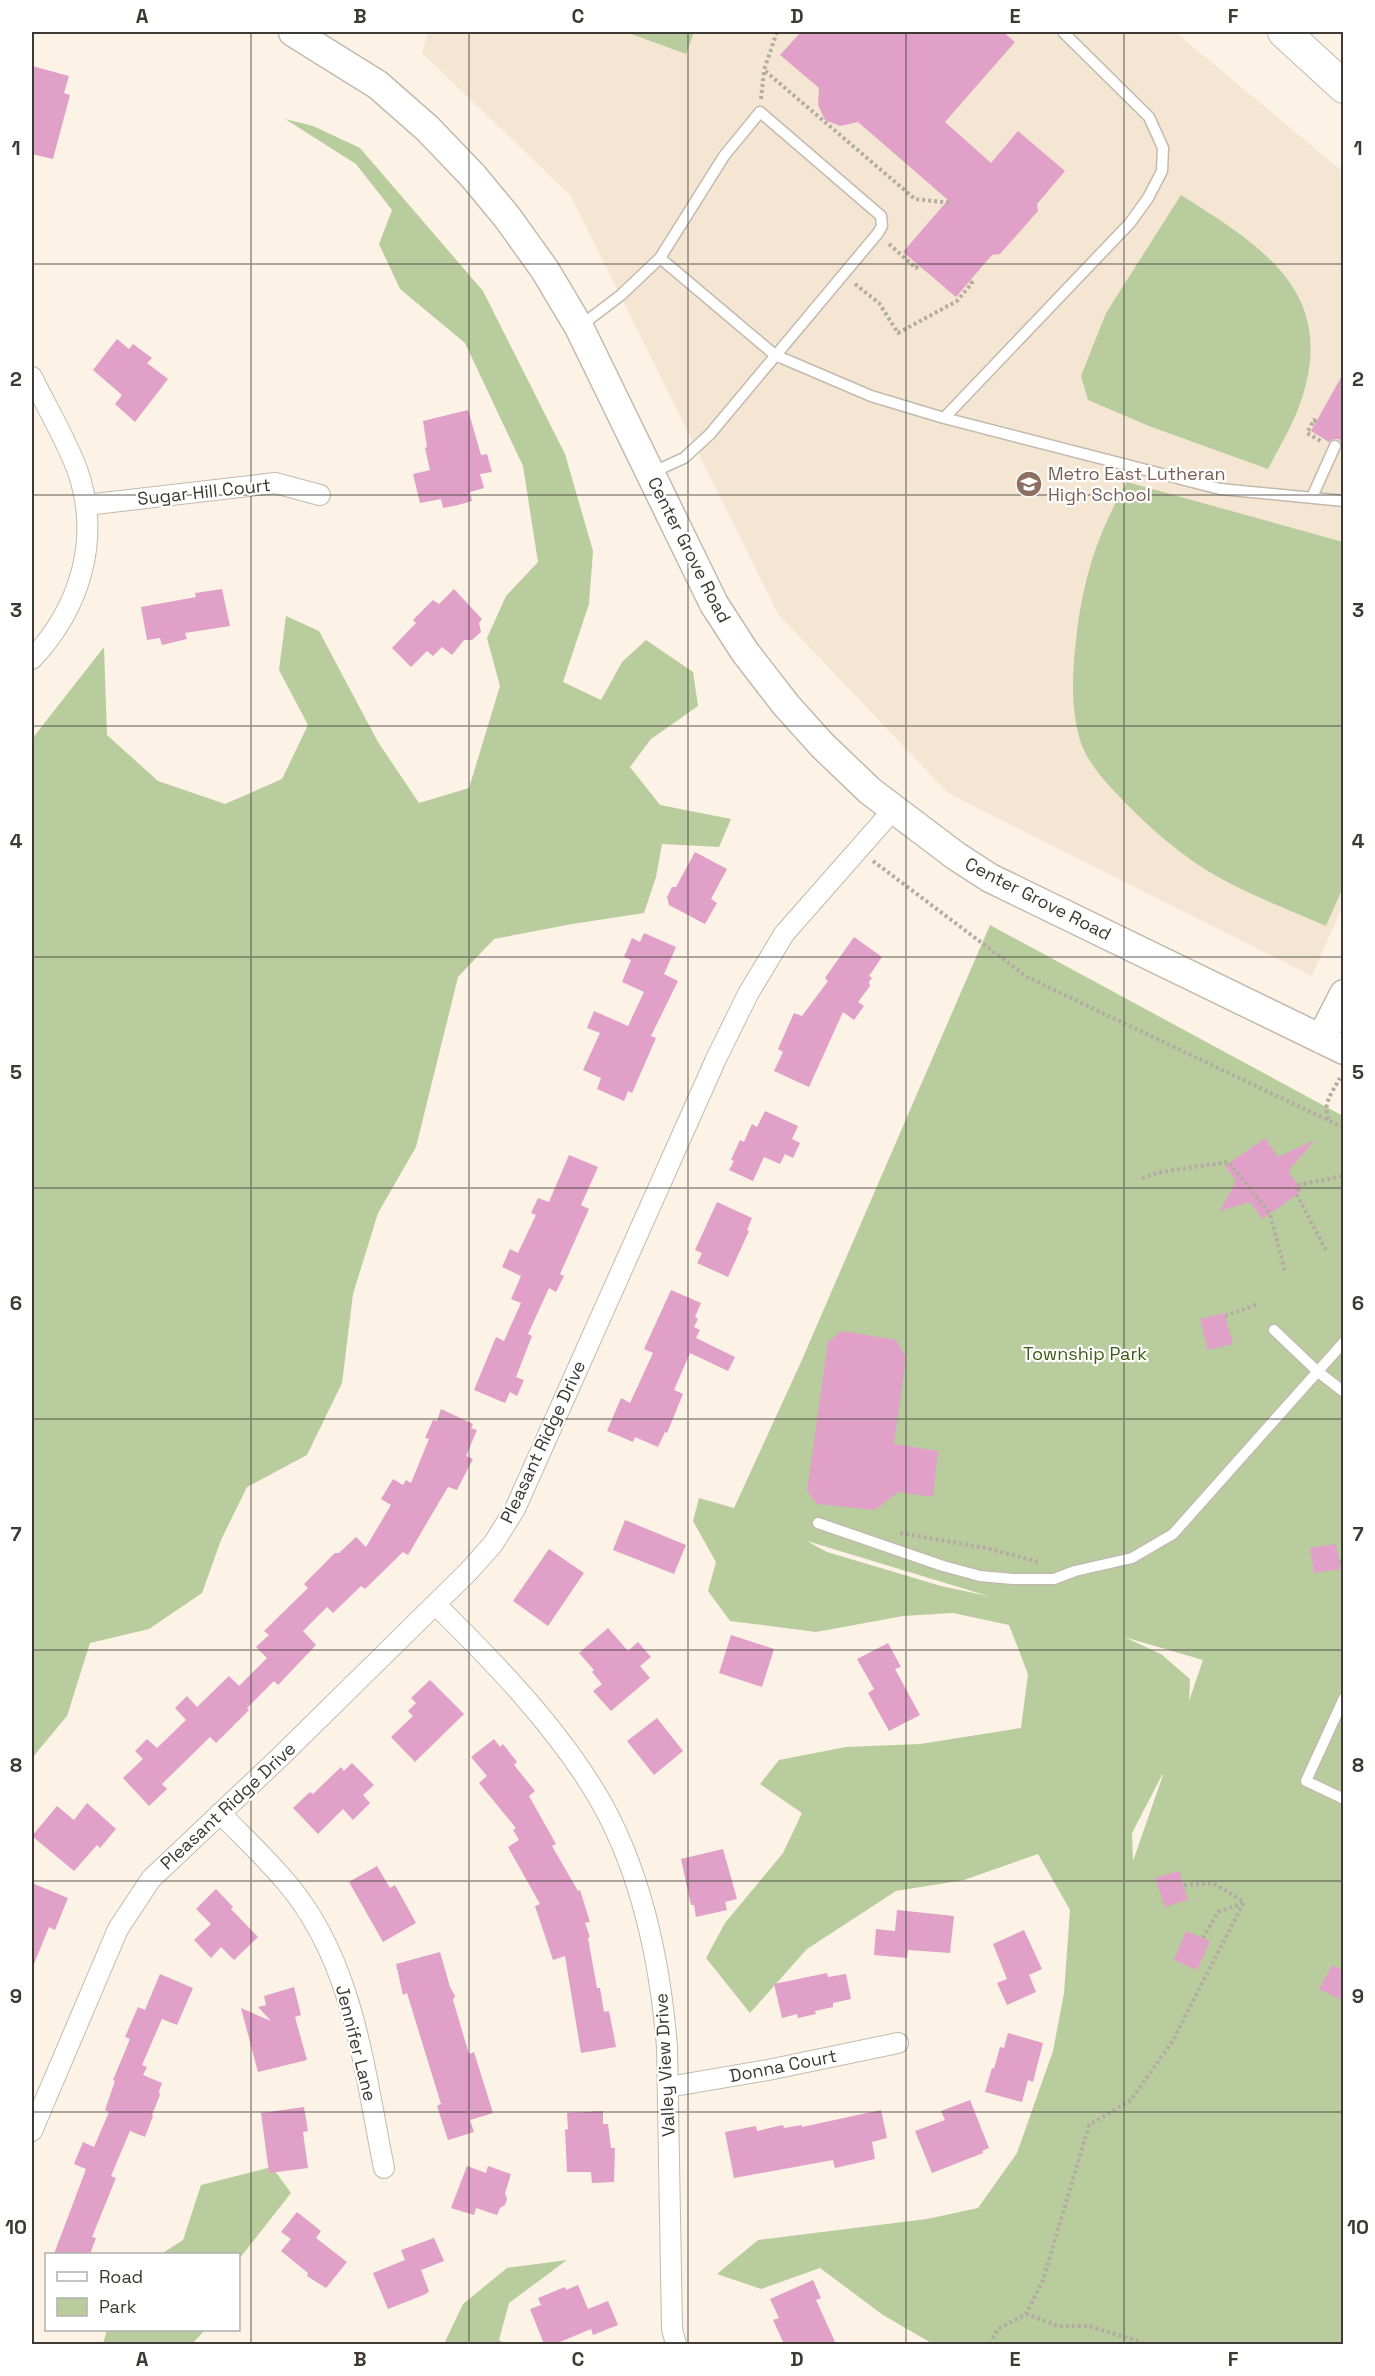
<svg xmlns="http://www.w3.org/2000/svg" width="1375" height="2376" font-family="'Space Grotesk',sans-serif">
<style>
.built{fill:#f4e6d2}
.green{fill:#b9cc9d;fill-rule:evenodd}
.building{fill:#e0a0c8}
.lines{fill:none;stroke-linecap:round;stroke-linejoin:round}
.lane-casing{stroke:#c3baad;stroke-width:13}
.street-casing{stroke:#c3baad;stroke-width:22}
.secondary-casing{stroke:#c3baad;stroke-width:31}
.primary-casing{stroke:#c3baad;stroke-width:34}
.path{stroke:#b4aca2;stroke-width:4;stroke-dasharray:3 3;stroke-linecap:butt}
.lane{stroke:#fff;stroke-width:10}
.street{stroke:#fff;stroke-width:20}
.secondary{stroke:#fff;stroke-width:28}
.primary{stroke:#fff;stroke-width:32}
.grid{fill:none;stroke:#3d3934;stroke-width:1.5;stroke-opacity:0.55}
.labels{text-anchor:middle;stroke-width:4.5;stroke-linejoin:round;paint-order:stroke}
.education-label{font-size:18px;fill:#785e54;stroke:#fff;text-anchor:start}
.street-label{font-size:18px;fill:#3d3934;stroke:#fff}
.park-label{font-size:18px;fill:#435913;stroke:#fff}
.neatline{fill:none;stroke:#3d3934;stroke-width:2}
.grid-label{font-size:20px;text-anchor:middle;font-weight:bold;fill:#3d3934}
</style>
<rect width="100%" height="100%" fill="#fcf2e5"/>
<path class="built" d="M428 32H1175L1343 172 1344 903 1312 976 948 793 778 614 571 196 422 53Z"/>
<path class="green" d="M626 32H694L686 54Z
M285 119 313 126 360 148 483 291 565 454 593 551 589 604 563 682 601 700 622 662 646 640 693 672 698 706 651 739 630 767 660 805 731 819 719 847 662 844 656 877 644 913 572 924 494 939 458 977 416 1147 378 1213 353 1294 342 1383 307 1455 247 1487 221 1540 202 1593 149 1629 90 1643 67 1716 32 1758V739L104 647 107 735 158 781 225 804 282 779 308 725 279 670 286 616 319 631 378 742 419 803 469 788 500 686 487 638 506 596 538 562 523 466 465 343 400 289 379 244 392 210 356 164Z
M1181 195C1259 245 1337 290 1302 398 1294 423 1280 446 1268 469L1149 426 1088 400 1081 376 1106 313Z
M1127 482 1343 542 1344 885 1326 926C1285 908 1241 892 1203 868 1171 847 1142 821 1116 793 1100 776 1083 757 1078 732 1070 701 1073 664 1077 632 1084 576 1098 532 1127 482Z
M990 925 1343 1116V2344H933L883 2315 820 2268 761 2289 717 2274 758 2240 927 2219 978 2208 1017 2153 1053 2051 1064 1993 1070 1910 1038 1854 964 1880 896 1891 807 1949 750 2013 706 1958 725 1923 783 1853 802 1813 760 1784 779 1760 846 1747 920 1744 1021 1728 1028 1674 1009 1625 953 1613 903 1616 816 1632 730 1621 708 1591 716 1562 693 1521 699 1498 734 1508 801 1362ZM807 1541 988 1596 941 1586 827 1552ZM1124 1637 1203 1660 1189 1701 1190 1679 1161 1654ZM1162 1775H1163L1133 1861 1132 1833Z
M272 2167 291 2193 239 2259 238 2254H161L183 2240 201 2185Z
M567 2260 509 2303 499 2340 506 2344H444L463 2304 507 2268Z
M107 2330H205L192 2344H103Z"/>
<path class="building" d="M801 32H1003L1015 42 945 122 991 163 1018 131 1065 171 1037 204 1038 211 1000 254 992 255 956 297 903 252 948 200 858 122 840 126 825 120 818 105 819 88 780 55Z
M32 66 69 76 64 93 70 95 53 159 32 154Z
M117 339 129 349 133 344 152 358 147 363 168 379 135 422 115 404 122 395 93 370Z
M1344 372V450L1339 439H1334L1329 442 1311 431Z
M468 410 481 455 487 454 492 472 480 474 484 488 470 492 472 501 458 505 443 508 441 499 420 503 413 474 430 470 425 448 427 447 423 421Z
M222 589 230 626 185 633 187 639 162 645 160 638 147 640 141 607 196 597 195 593Z
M454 589 482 619 479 623 481 632 472 640H464L452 655 442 647 433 656 427 651 411 667 392 648 416 623 413 620 433 600 439 604Z
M695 852 727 869 711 899 717 903 705 924 669 905 667 897 672 887H676Z
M644 933 676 947 664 974 678 981 651 1036 656 1038 632 1093 628 1091 624 1101 597 1089 601 1078 583 1070 600 1033 587 1028 594 1011 628 1026 644 992 622 982 631 960 624 957 632 938 640 942Z
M854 937 882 957 869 976 872 978 869 982 870 986 858 1002 864 1006 854 1020 843 1012 809 1087 774 1071 783 1052 778 1049 794 1013 802 1016 828 981 825 978Z
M765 1111 798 1126 792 1139 800 1143 793 1158 785 1154 780 1164 764 1157 753 1181 729 1170 734 1161 731 1160 740 1140 744 1142 752 1124 757 1127Z
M1265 1138 1278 1157 1315 1140 1288 1171 1302 1191 1262 1219 1250 1202 1220 1211 1236 1181 1225 1166Z
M569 1155 598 1167 581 1205 589 1209 560 1274 564 1276 556 1292 549 1288 528 1334 532 1336 516 1377 524 1380 517 1396 510 1392 505 1403 474 1390 496 1337 504 1341 521 1303 511 1299 521 1276 502 1267 510 1249 518 1253 536 1215 531 1213 538 1198 549 1202Z
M717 1202 752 1218 747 1230 749 1231 728 1277 697 1263 702 1253 695 1250Z
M671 1290 701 1303 695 1317 698 1319 694 1327 700 1330 696 1338 735 1357 728 1371 690 1353 674 1390 683 1394 667 1433 665 1432 658 1447 635 1437 633 1442 607 1431 621 1398 630 1403 653 1353 644 1349Z
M1224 1313 1233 1344 1208 1350 1200 1319Z
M842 1331 896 1340 906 1357 894 1444 938 1451 933 1497 898 1492 875 1510 817 1504 807 1491 828 1342Z
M441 1409 473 1424 471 1428 477 1430 466 1456 473 1459 457 1490 448 1487 408 1555 403 1552 365 1589 361 1586 333 1613 327 1607 303 1631 316 1645 278 1685 274 1681 247 1708 249 1710 216 1743 210 1737 162 1784 167 1789 149 1806 123 1778 143 1759 135 1751 147 1739 157 1748 186 1720 175 1708 187 1696 197 1707 229 1676 239 1686 267 1658 256 1647 269 1635 264 1631 308 1588 304 1584 335 1553H339L356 1537 366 1547 391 1505 381 1499 393 1479 403 1485 406 1480 411 1483 429 1439 425 1438 433 1420 437 1421Z
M625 1520 686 1545 674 1574 613 1550Z
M1336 1544 1341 1569 1314 1573 1310 1548Z
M549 1549 584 1573 548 1626 513 1601Z
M608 1628 628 1651 638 1642 651 1657 640 1666 650 1678 611 1711 593 1691 602 1684 592 1672 594 1670 579 1653Z
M731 1635 774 1649 762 1687 719 1673Z
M888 1643 901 1667 895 1669 920 1715 889 1731 868 1693 874 1689 857 1659Z
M430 1680 464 1714 415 1762 391 1737 413 1716 408 1711 416 1703 411 1698Z
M657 1718 683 1751 654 1775 627 1741Z
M494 1739 500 1747 503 1744 517 1762 514 1765 535 1791 529 1796 556 1844 552 1846 578 1891 580 1890 590 1922 585 1923 590 1937 588 1938 597 1988H600L604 2012 609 2011 616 2047 581 2053 565 1956 553 1960 535 1906 540 1904 508 1847 519 1840 513 1830 516 1828 479 1783 487 1776 471 1757Z
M352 1763 374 1785 363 1795 370 1803 353 1820 343 1809 318 1834 293 1808 310 1792 313 1794 341 1767 344 1771Z
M87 1803 116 1829 100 1848 97 1845 74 1871 32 1836 57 1806 74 1820Z
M723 1849 737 1899 725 1902 727 1910 696 1917 694 1905H691L681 1859Z
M377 1866 390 1888 395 1885 416 1923 383 1942 349 1882Z
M1179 1871 1188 1900 1165 1907 1155 1878Z
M32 1883 68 1898 55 1930 49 1927 32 1969Z
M216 1889 233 1907 231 1909 258 1937 234 1960 221 1947 211 1958 194 1940 211 1924 196 1909Z
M897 1910 954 1916 950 1953 908 1950 907 1958 874 1955 876 1929 895 1931Z
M1024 1930 1042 1969 1029 1975 1036 1992 1007 2005 997 1983 1007 1979 993 1944Z
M1186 1931 1210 1941 1197 1970 1174 1960Z
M440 1952 450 1987 455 1996 453 2000 469 2054 474 2052 493 2113 470 2120 474 2132 448 2140 437 2106 441 2104 407 1993 403 1995 396 1964Z
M1332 1965 1344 1971V2001L1319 1989Z
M827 1973 828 1977 846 1974 851 1999 833 2003V2007L815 2011 816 2014 798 2018 797 2014 782 2018 774 1984Z
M160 1974 193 1988 177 2025 162 2019 142 2065 147 2067 143 2075 162 2083 159 2091 160 2095 152 2115 153 2116 145 2137 130 2131 111 2176 116 2178 92 2237 96 2238 90 2254H54L86 2169 74 2164 83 2142 94 2147 109 2112 105 2110 115 2081 113 2080 130 2039 125 2037 138 2007 145 2010Z
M294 1987 301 2015 295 2017 307 2060 258 2072 241 2008 271 2021 258 2007 266 2005 264 1996Z
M1008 2033 1043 2043 1033 2082 1028 2080 1022 2102 985 2092 992 2068 994 2069 1000 2047 1004 2048Z
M970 2100 989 2148 982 2151 983 2153 932 2173 915 2131 945 2120 941 2111Z
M304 2107 308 2131 303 2132 308 2168 269 2173 261 2113Z
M881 2110 887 2138 872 2142 875 2159 835 2168 833 2160 734 2178 725 2132 756 2126 757 2131 783 2125 784 2128 802 2125V2127Z
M603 2111V2124H608L611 2148H615L614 2182 592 2183 591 2172H567L565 2130 568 2129 567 2113Z
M467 2166 486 2173 488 2166 511 2174 505 2193 507 2199 505 2205 500 2208 497 2215 476 2208 474 2215 451 2208Z
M297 2212 321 2231 316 2238 347 2262 326 2288 307 2276 308 2273 281 2251 291 2239 281 2232Z
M434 2238 444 2261 421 2270 429 2291 426 2294 388 2309 373 2273 405 2260 401 2250Z
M813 2280 821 2298 816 2300 836 2344H784L773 2320 779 2318 770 2299Z
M578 2285 588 2309 608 2301 618 2325 593 2335 591 2329 555 2344H544L530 2309 541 2305 538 2298 565 2287 566 2290Z"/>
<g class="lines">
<defs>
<path id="lane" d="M660 258 775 355 871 396 944 418 1220 489 1344 501
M579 327 621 295 660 258 724 156 760 112 881 216 882 226 878 233 710 434 684 458 651 473
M944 418 1130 223 1148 198 1162 171 1163 148 1149 117 1063 32
M1312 497 1335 446
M1274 1330 1317 1371 1344 1392
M818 1523 943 1566 980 1576 1013 1579H1054L1075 1571 1132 1558 1173 1534 1344 1342
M1344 1698 1306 1781 1344 1799"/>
<path id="street" d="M32 377C46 406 68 443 78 472 101 540 80 608 32 659
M86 505 275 483 320 495
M436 1605C494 1662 555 1725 597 1795 642 1871 660 1961 667 2047L672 2329 676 2344
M220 1813C242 1836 266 1858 286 1882 354 1961 364 2070 384 2168
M668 2087 768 2070 898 2043
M32 2131 118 1929 151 1879 280 1757 469 1571 493 1544 515 1509 716 1059 748 994 784 934 893 810"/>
<path id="secondary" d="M293 32 378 85 428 129 473 176 507 217 545 270 579 327 714 604 745 652 786 705 822 745 870 791 956 856 990 878 1344 1050
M1321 1039 1344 994"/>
<path id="primary" d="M1284 32 1344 87"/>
</defs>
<use href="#lane" class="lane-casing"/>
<use href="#street" class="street-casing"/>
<use href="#secondary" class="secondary-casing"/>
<use href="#primary" class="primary-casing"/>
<path class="path" d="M777 32 764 70 915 199 952 203
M761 99 764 71
M889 244 916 268 918 265
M855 284 879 303 898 333 957 301 972 283 970 281
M1316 422 1314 420 1307 433 1321 441
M873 861 1027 977 1344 1128
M1329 1119C1321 1106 1333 1091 1340 1078
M1142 1178 1161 1172 1229 1162 1270 1214 1285 1271
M1326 1250 1297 1195 1298 1185 1344 1176
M1225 1316 1258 1304
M900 1533 986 1548 1039 1562
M1339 1562 1344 1561
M1184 1885 1213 1883 1244 1902
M1203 1938 1218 1912 1243 1903
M1026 2314 1058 2326H1089L1147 2344
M990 2344 998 2329 1026 2314 1043 2280 1089 2125 1131 2100 1172 2042 1244 1902"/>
<use href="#lane" class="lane"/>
<use href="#street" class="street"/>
<use href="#secondary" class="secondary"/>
<use href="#primary" class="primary"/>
</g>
<path class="grid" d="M251 32V2344M469 32V2344M688 32V2344M906 32V2344M1124 32V2344M32 264H1344M32 495H1344M32 726H1344M32 957H1344M32 1188H1344M32 1419H1344M32 1650H1344M32 1881H1344M32 2112H1344"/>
<defs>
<symbol id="school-disc" viewBox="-11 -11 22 22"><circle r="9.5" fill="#8d6e63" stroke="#fff"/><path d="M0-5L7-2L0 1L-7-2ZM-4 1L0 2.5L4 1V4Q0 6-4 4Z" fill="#fff"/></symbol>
</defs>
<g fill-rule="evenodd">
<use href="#school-disc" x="1014" y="469" width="30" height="30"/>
</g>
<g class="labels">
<g class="education-label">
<text x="1048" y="480">Metro East Lutheran<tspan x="1048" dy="21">High School</tspan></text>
</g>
<g class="street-label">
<text transform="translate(204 492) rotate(-6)" y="6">Sugar Hill Court</text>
<text transform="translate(689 550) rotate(63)" y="6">Center Grove Road</text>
<text transform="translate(1038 899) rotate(27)" y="6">Center Grove Road</text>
<text transform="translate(543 1442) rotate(-65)" y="6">Pleasant Ridge Drive</text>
<text transform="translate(228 1806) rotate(-43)" y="6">Pleasant Ridge Drive</text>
<text transform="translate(356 2043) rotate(76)" y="6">Jennifer Lane</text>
<text transform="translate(665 2065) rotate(-93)" y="6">Valley View Drive</text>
<text transform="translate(783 2066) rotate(-11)" y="6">Donna Court</text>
</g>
<g class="park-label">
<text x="1085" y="1360">Township Park</text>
</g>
</g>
<rect width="1375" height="2376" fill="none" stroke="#ffffff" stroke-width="66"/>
<rect x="45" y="2253" width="195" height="78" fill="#ffffff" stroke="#b1b0ae" stroke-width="1.5"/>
<rect x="57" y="2272" width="30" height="9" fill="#ffffff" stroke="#b1b0ae" stroke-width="1.5"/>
<text x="99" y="2283" font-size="18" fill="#3d3934">Road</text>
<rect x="57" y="2298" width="30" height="18" fill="#b9cc9d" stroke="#b1b0ae" stroke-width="1.5"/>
<text x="99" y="2313" font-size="18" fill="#3d3934">Park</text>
<rect x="33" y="33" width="1309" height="2310" class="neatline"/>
<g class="grid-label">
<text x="142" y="23">A</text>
<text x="360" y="23">B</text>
<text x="578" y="23">C</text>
<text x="797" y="23">D</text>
<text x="1015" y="23">E</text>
<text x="1233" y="23">F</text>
<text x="16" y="155">1</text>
<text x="1358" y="155">1</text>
<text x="16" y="386">2</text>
<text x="1358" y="386">2</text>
<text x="16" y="617">3</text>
<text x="1358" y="617">3</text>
<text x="16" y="848">4</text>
<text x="1358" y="848">4</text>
<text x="16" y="1079">5</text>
<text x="1358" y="1079">5</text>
<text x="16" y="1310">6</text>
<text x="1358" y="1310">6</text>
<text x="16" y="1541">7</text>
<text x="1358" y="1541">7</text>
<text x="16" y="1772">8</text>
<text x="1358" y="1772">8</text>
<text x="16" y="2003">9</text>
<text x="1358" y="2003">9</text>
<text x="16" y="2234">10</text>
<text x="1358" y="2234">10</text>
<text x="142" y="2366">A</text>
<text x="360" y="2366">B</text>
<text x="578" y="2366">C</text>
<text x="797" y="2366">D</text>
<text x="1015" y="2366">E</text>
<text x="1233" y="2366">F</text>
</g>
</svg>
